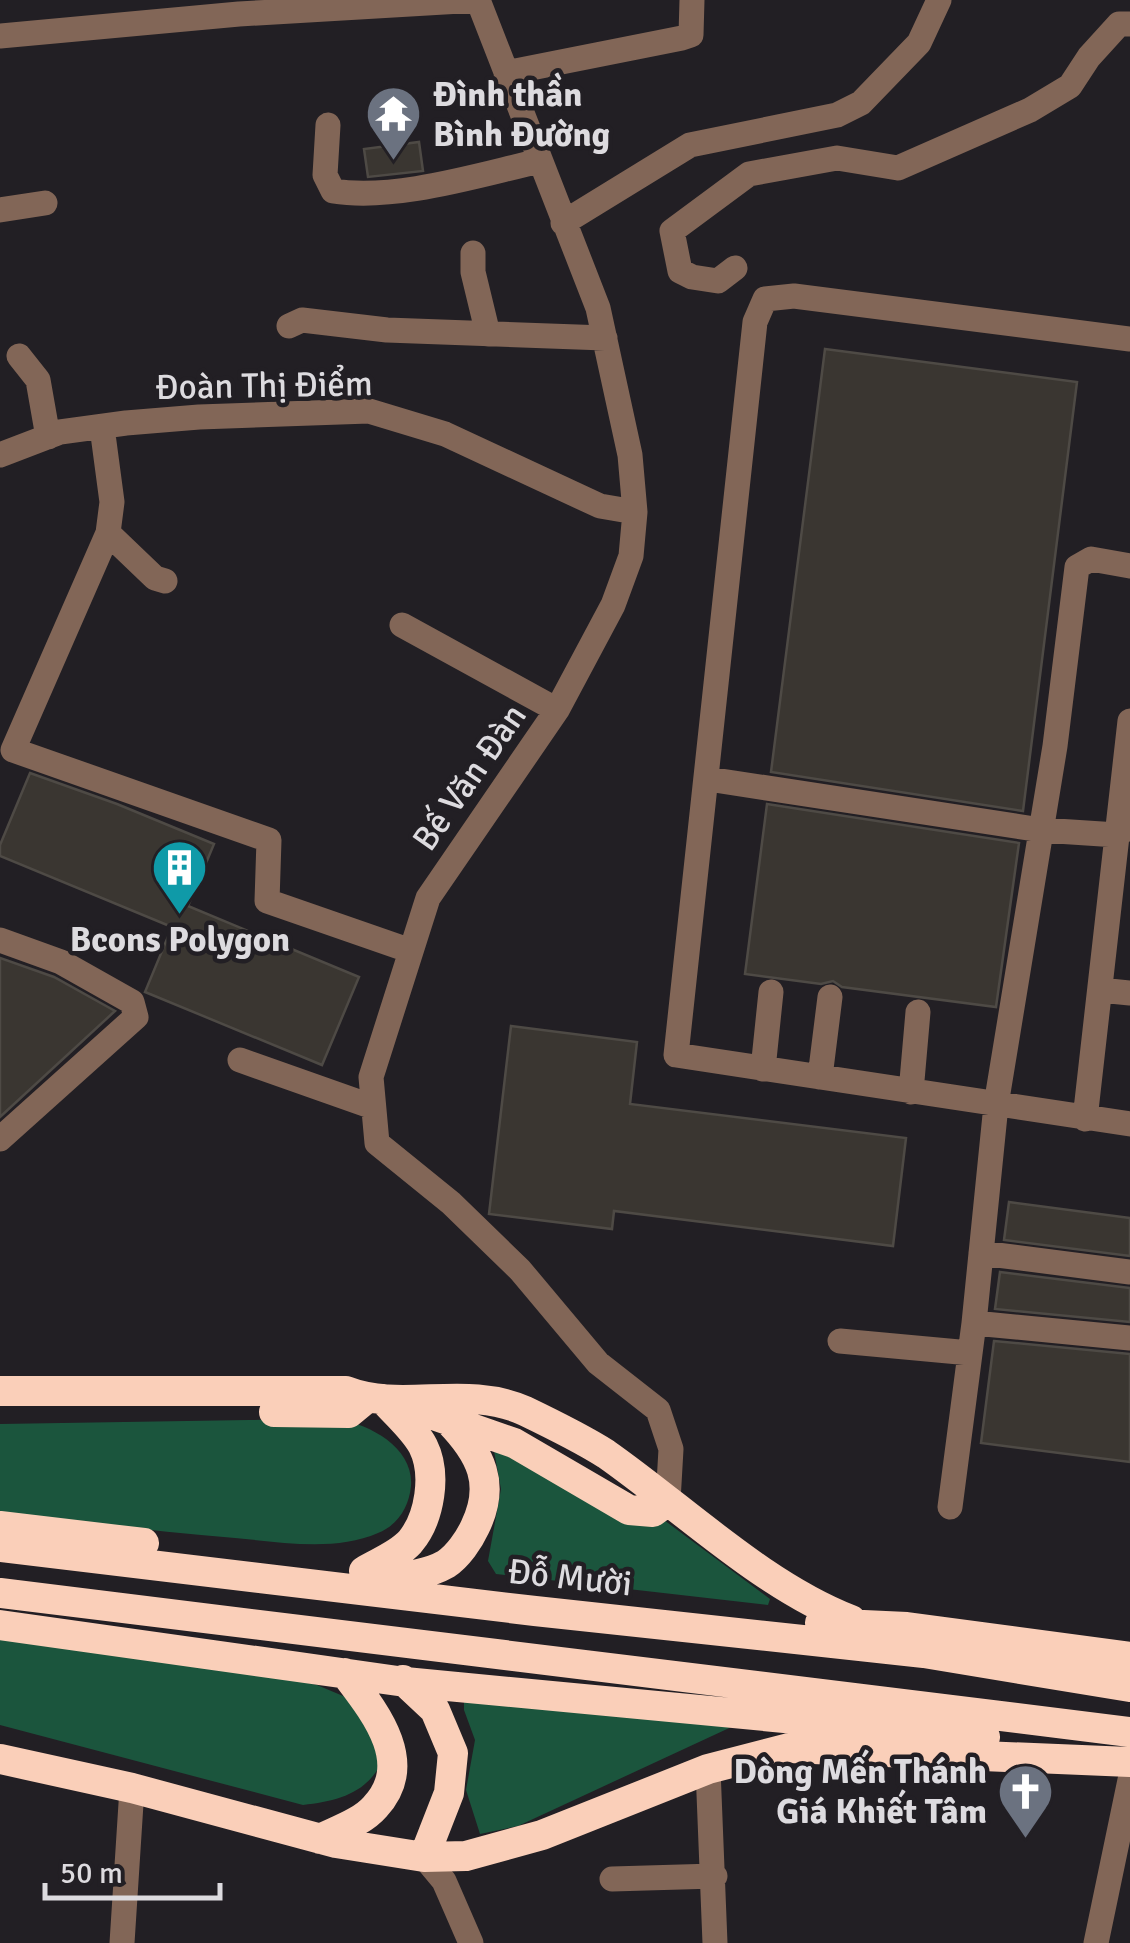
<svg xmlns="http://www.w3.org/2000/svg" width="1130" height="1943" font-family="Signika,sans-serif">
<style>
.green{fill:#1b553d}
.building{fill:#3a3631;stroke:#4e4a45;stroke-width:2.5}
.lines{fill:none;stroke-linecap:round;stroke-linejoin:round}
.minor{stroke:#826657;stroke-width:25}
.highway{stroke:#facfb9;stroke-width:30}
.labels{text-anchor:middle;stroke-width:9;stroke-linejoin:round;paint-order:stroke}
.poi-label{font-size:35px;font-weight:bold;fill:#dddbdf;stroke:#221f24;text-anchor:start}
.street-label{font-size:35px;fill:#dddbdf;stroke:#221f24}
</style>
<rect width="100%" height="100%" fill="#221f24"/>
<path class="green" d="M248 1420C278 1420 311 1416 340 1420 372 1425 414 1449 411 1486 409 1507 398 1525 378 1533 335 1552 280 1542 235 1538 156 1532 78 1521 0 1512V1424Z
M492 1440 664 1520 770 1599 768 1605 496 1574 488 1561 501 1489Z
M0 1635 256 1672 317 1685 355 1701 382 1762C366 1794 337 1801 303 1805L0 1725Z
M464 1695 740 1723 518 1826 480 1834 466 1790 475 1740 464 1710Z"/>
<path class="building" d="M419 142 423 171 368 177 364 149Z
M825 349 1077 382 1023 811 771 772Z
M30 773 117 804 214 844 188 906 359 977 322 1065 145 992 172 927 0 856V845Z
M767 804 1019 843 996 1007 842 987 833 981 821 984 745 974Z
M0 958 54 977 115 1011 0 1117Z
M511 1026 637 1042 630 1104 906 1138 893 1246 614 1211 612 1229 489 1214Z
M1009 1202 1130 1218V1256L1004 1240Z
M1000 1272 1130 1288V1322L995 1309Z
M994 1341 1130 1354V1462L981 1443Z"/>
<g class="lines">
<path class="minor" d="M478 0 598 308 630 455 635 512 631 556 613 605 557 710 428 898 371 1077 377 1143 451 1203 520 1270 598 1363 658 1410 671 1449 668 1501
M0 36 239 14 478 0
M506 73 682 38 691 35 692 0
M328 125 325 175 333 191C396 201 478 175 540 161
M0 210 45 203
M563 223 690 145 837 115 861 103 919 43 939 0
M473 253V272L488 334
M735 268 718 281 692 277 680 271 672 231 749 174 837 158 898 168 1030 110 1070 86 1089 57 1119 24H1130
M289 326 302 320 387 330 605 338
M1130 339 794 296 765 299 755 322 676 1055 1130 1124
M19 356 38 380 48 437
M102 427 112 502 108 533 13 750 269 840 267 901 411 951
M0 455 60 432 126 423 199 417 369 411 445 434 600 506 635 512
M108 533 155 578 165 581
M402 625 557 710
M708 779 1041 830 1117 835 1130 826
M0 940 61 962 132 1002 136 1017 0 1139
M1100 990 1130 993
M240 1060 373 1107
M763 1069 771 992
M820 1077 830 997
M911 1092 918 1012
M1085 1119 1130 721
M981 1253 1130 1272
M974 1323 1130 1338
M840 1341 970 1353
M950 1507 974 1323 996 1105 1055 746 1077 567 1091 559 1130 566
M708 1769 715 1943
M424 1857 444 1881 471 1943
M612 1879 715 1876
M122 1943 132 1788
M1096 1943 1130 1780"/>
<path class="highway" d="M0 1391H346C402 1413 466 1384 525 1411 552 1424 581 1438 606 1454 683 1508 763 1586 851 1620
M405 1405 514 1443 629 1510 653 1512 668 1501
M274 1412 349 1413 366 1399
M0 1526 144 1543
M0 1547 535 1611 924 1653 1130 1687
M364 1571C379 1562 398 1555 410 1542 430 1518 437 1474 423 1446 414 1429 395 1413 383 1399
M376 1580C399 1577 425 1576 446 1564 458 1556 469 1540 475 1527 496 1484 481 1454 449 1421
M0 1593 1130 1732
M820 1623 907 1627 1130 1657
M0 1625 405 1682 985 1737
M403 1680 435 1710 453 1753 449 1793 424 1857
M0 1759 132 1788 336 1843 424 1857 466 1856 542 1835 708 1769 789 1748 1130 1762
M320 1839C338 1830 362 1822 375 1807 417 1762 373 1710 345 1673"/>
</g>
<defs>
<symbol id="temple-pin" viewBox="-11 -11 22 30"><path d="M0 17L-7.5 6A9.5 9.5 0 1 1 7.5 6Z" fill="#6b7280" stroke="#221f24"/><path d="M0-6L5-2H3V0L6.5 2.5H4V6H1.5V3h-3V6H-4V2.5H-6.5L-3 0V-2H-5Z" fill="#fff"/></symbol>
<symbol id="building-pin" viewBox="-11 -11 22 30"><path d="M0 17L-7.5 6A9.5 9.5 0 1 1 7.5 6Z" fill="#0f9aa8" stroke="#221f24"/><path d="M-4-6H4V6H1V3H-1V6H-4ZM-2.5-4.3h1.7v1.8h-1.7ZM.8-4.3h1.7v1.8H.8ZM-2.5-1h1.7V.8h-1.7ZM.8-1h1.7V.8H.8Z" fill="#fff"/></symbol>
<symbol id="church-pin" viewBox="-11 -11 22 30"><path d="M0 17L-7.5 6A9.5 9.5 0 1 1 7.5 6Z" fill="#6b7280" stroke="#221f24"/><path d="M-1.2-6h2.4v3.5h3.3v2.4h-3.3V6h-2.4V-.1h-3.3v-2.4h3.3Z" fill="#fff"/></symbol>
</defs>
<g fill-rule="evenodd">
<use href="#temple-pin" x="362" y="82" width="63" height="86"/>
<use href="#building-pin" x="148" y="836" width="63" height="86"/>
<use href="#church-pin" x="994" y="1760" width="63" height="86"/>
</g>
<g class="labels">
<g class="poi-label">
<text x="433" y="106">Đình thần<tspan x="433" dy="40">Bình Đường</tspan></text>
<text x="180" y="951" text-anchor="middle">Bcons Polygon</text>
<text x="987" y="1783" text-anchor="end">Dòng Mến Thánh<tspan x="987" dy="40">Giá Khiết Tâm</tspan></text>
</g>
<g class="street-label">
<text transform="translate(264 385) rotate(-1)" y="12">Đoàn Thị Điểm</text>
<text transform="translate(469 777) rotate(-55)" y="12">Bế Văn Đàn</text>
<text transform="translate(570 1577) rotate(6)" y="12">Đỗ Mười</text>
</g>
</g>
<path d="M45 1883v15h175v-15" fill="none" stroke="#dddbdf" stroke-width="5"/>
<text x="60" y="1883" font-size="30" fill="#dddbdf" stroke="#221f24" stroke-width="8" paint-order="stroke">50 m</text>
</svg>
